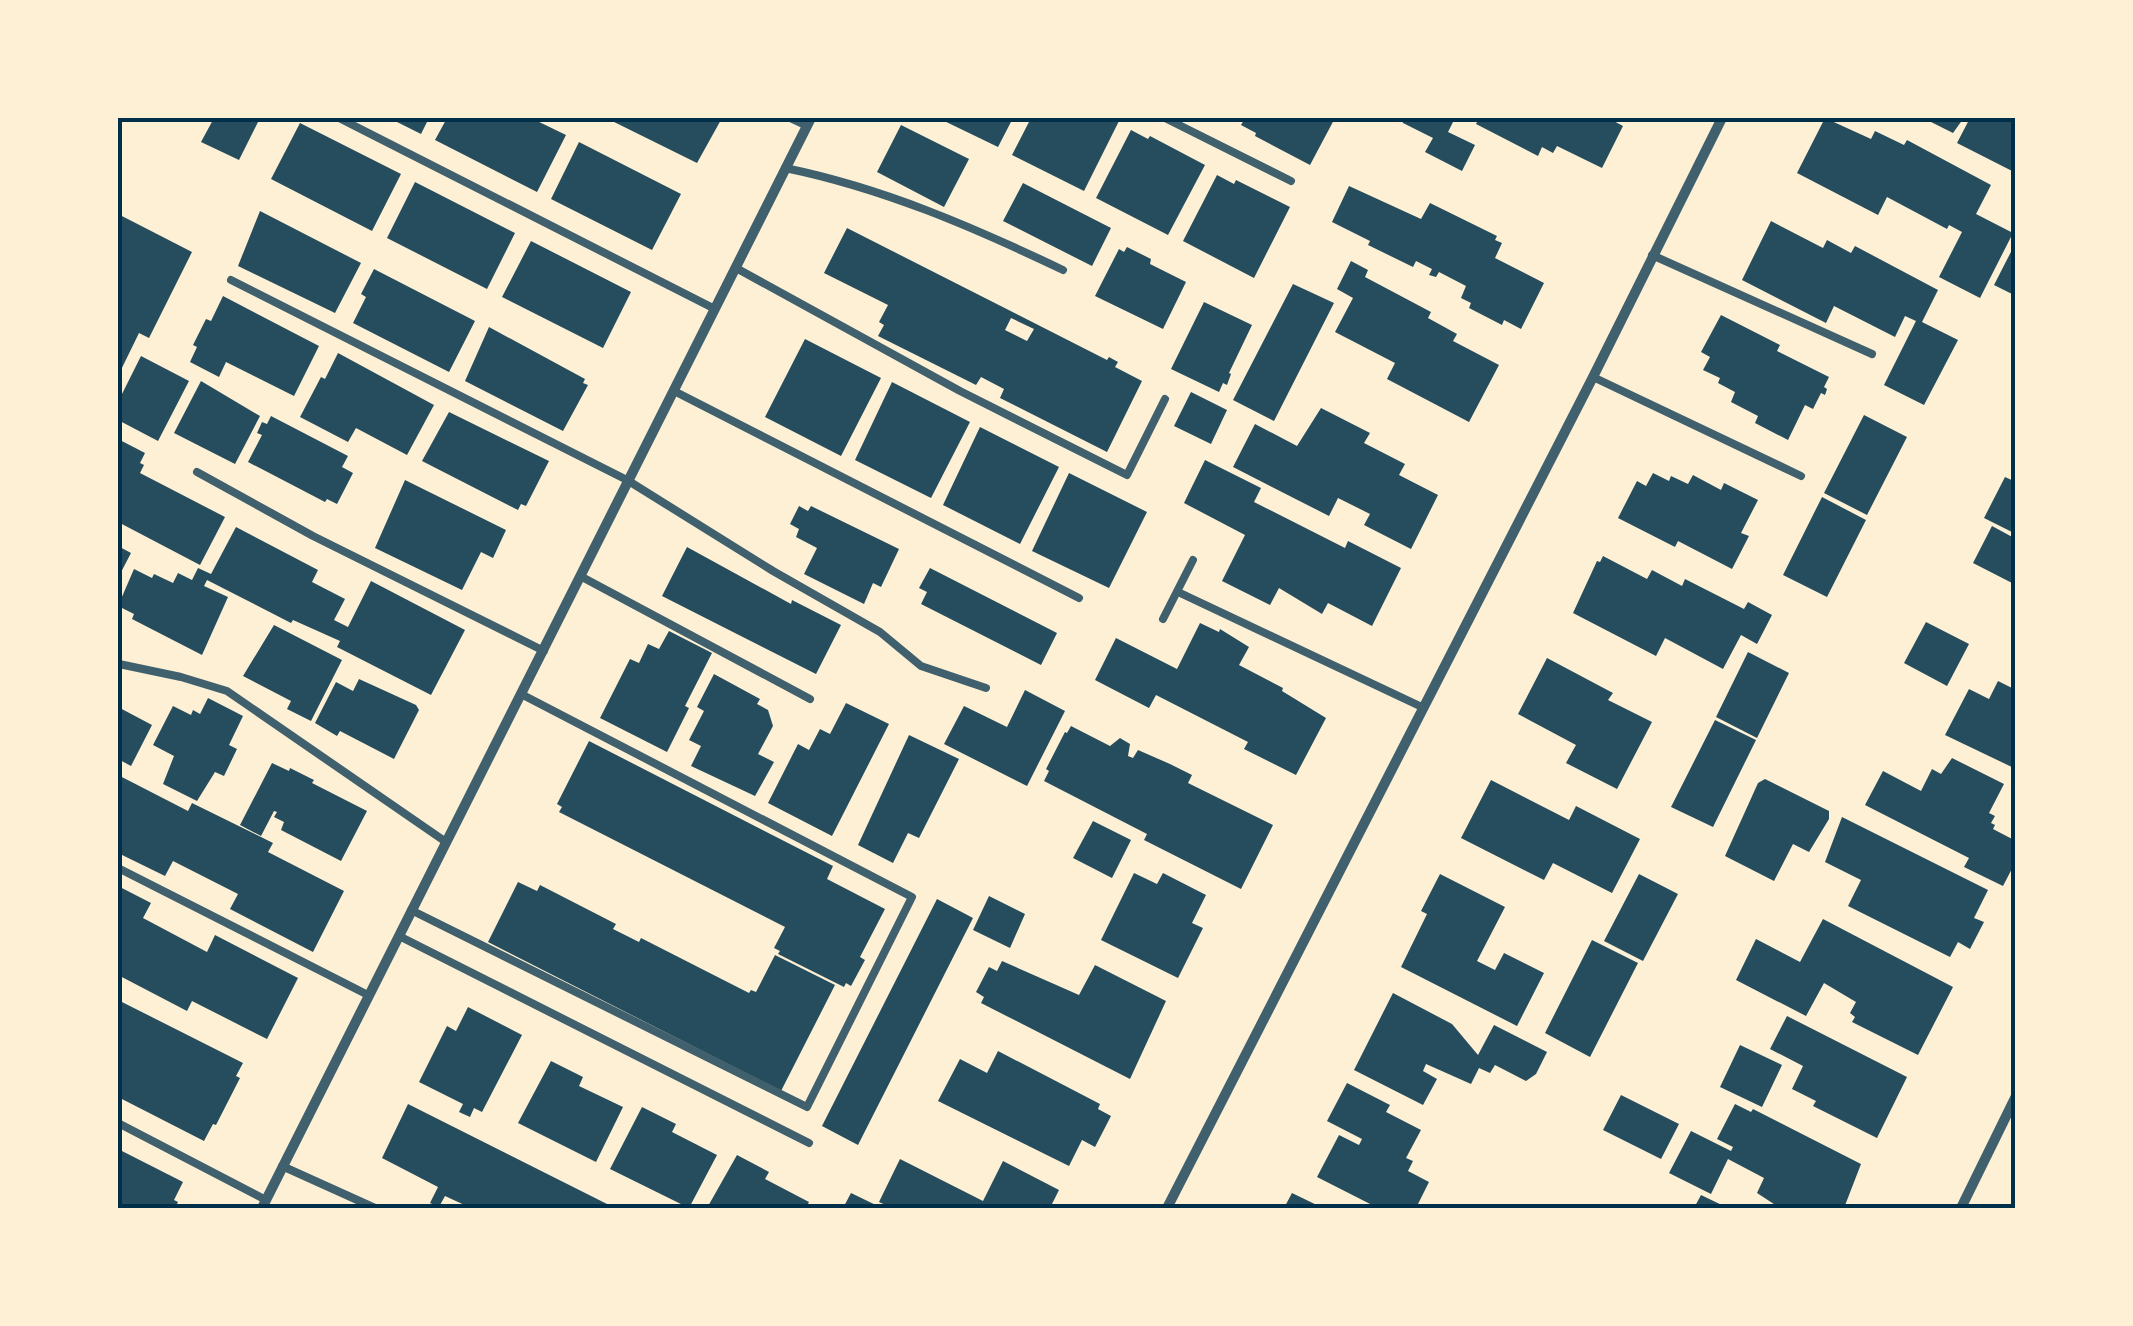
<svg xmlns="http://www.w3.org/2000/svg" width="2133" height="1326" font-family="'Source Sans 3',sans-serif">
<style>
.building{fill:#264d5e;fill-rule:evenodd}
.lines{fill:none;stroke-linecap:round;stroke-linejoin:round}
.service{stroke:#3f606c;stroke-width:8}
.minor{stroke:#3f606c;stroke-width:10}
.neatline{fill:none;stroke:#003049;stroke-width:4}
</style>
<rect width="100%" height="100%" fill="#fdf0d5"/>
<path class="building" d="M214 118H260L239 160 201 142Z
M389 118H429L421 134Z
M447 118H531L566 135 537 192 435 140Z
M606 118H722L697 163Z
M938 118H1013L998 147Z
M1031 118H1112L1119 121 1084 191 1012 155Z
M1245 118H1335L1310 165 1255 136 1256 133 1241 125Z
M1400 118H1455L1448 132 1475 145 1462 171 1425 152 1433 138 1403 123Z
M1479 118H1608L1623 126 1602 168 1557 146 1553 153 1542 147 1538 156 1476 124Z
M1825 118 1871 139 1875 131 1904 145 1907 140 1991 185 1976 214 2013 233 1980 298 1939 277 1962 232 1949 225 1947 229 1887 197 1878 215 1797 173Z
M1923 118H1960L1963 119 1953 133Z
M1970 118H2016V173L1957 143Z
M300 123 401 174 372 231 271 179Z
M901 125 969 159 944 207 877 172Z
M1131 130 1148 139 1150 136 1205 165 1168 235 1096 198Z
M579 142 681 194 652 250 551 199Z
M1217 175 1234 184 1236 180 1290 207 1254 278 1183 241Z
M415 182 515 233 487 289 387 238Z
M1023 183 1111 228 1092 266 1003 221Z
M1349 186 1421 219 1430 203 1497 236 1495 240 1502 243 1495 258 1544 283 1521 329 1504 320 1502 325 1469 308 1471 303 1461 298 1466 286 1439 272 1436 277 1429 275 1432 269 1416 261 1413 267 1368 245 1370 241 1332 222Z
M260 211 361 263 335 313 238 266Z
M118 214 192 252 149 338 139 333 118 376Z
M1771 221 1823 248 1827 240 1851 253 1855 246 1938 290 1922 322 1958 340 1924 405 1884 385 1916 321 1905 316 1895 337 1834 306 1826 323 1742 280Z
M847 228 1107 360 1109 357 1118 362 1115 367 1142 381 1107 452 1000 398 1004 389 981 377 976 385 878 336 884 325 879 322 888 305 824 273ZM1011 318 1034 329 1027 341 1005 330Z
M531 241 631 292 603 348 502 297Z
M2016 242V296L1994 285Z
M1127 247 1151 259 1150 264 1186 282 1163 329 1095 296 1119 249 1124 252Z
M1351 261 1368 270 1365 277 1431 312 1428 318 1457 334 1453 341 1499 365 1469 422 1387 379 1395 363 1335 332 1353 298 1337 289Z
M374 269 475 321 449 372 353 323 366 297 361 294Z
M1293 284 1334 303 1274 421 1233 400Z
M223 296 319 346 294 396 226 362 219 377 190 362 197 347 193 345 206 319 211 321Z
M1204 302 1252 325 1229 373 1231 374 1227 385 1223 383 1219 392 1171 369Z
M1721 315 1780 345 1777 351 1829 377 1824 387 1827 389 1825 395 1821 393 1813 409 1805 405 1788 440 1755 423 1758 416 1731 402 1735 392 1718 383 1720 378 1703 370 1710 357 1701 352Z
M489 327 585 379 583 383 588 385 563 431 465 381Z
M805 339 881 378 841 456 765 417Z
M338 353 434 405 407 455 356 428 348 442 300 417 321 377 325 379Z
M141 356 189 381 158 441 118 420V397L120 398Z
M201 381 260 416 235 464 174 433Z
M892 382 970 422 931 498 855 460Z
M1191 392 1227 410 1211 444 1174 426Z
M1321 408 1370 433 1364 443 1405 464 1399 475 1438 495 1411 549 1364 525 1370 514 1338 498 1329 516 1233 467 1255 424 1297 446Z
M449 412 549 461 526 506 521 504 518 510 422 461Z
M1864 415 1907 437 1867 515 1824 493Z
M271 416 348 456 342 467 353 473 337 504 327 499 325 502 248 462 262 435 257 433 262 422 267 424Z
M980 427 1059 467 1020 544 943 505Z
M118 439 145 453 140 463 144 465 140 473 225 517 200 565 118 522Z
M1205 460 1261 488 1254 502 1345 548 1348 541 1401 568 1372 626 1328 603 1322 614 1279 588 1270 605 1222 581 1245 535 1184 503Z
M1069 473 1147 512 1109 588 1032 551Z
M1653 473 1669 481 1671 476 1688 484 1693 475 1721 490 1724 483 1758 500 1741 533 1749 536 1732 569 1678 541 1675 547 1618 518 1637 481 1646 486Z
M2005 477 2016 482V534L1984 518Z
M405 480 506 530 493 558 481 552 462 590 375 548Z
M1822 497 1866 520 1827 597 1783 575Z
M799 506 808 511 811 506 899 549 881 587 873 583 864 604 804 574 817 548 796 537 799 529 790 524Z
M1992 526 2016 539 2014 584 1973 563Z
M236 527 318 570 312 582 345 599 334 620 348 627 371 581 465 630 431 695 337 647 340 641 293 620 291 623 207 580 204 586 228 597 202 655 132 619 134 614 118 606 134 569 152 578 154 574 173 583 178 573 192 580 198 568 211 574Z
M118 546 131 553 118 578Z
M687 547 791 604 792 600 841 625 816 674 662 596Z
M1603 556 1647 579 1652 570 1682 586 1685 579 1744 609 1748 602 1772 615 1757 644 1741 635 1723 669 1665 638 1656 656 1573 613 1597 561 1600 562Z
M930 568 1057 633 1041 665 921 604 927 592 919 588Z
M1926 622 1969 644 1947 686 1904 663Z
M1200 623 1219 632 1220 629 1249 647 1239 665 1283 688 1282 691 1326 718 1296 775 1244 749 1248 742 1156 695 1149 708 1095 680 1116 638 1177 669Z
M274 625 342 660 311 721 287 709 291 701 243 676Z
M669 631 712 653 685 706 689 708 667 752 600 718 630 659 639 663 648 644 659 649Z
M1748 652 1789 673 1757 738 1716 717Z
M1547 658 1613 693 1608 700 1652 722 1617 789 1566 763 1576 745 1518 714Z
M714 674 760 699 757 704 768 710 773 726 758 754 774 762 755 796 691 766 701 746 689 740 704 711 697 707Z
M359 679 416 705 419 710 394 759 340 731 337 736 315 723 336 682 353 691Z
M1998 681 2016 690V769L1945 735 1969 689 1989 699Z
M1025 690 1065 711 1027 786 944 744 964 706 1007 727Z
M208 698 243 716 229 745 237 749 224 776 215 772 197 801 163 784 174 756 153 745 173 706 191 715 193 710 200 714Z
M846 703 889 724 832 836 768 803 798 744 809 750 820 729 830 734Z
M118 707 152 725 131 766 118 759Z
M1715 720 1756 740 1713 827 1671 807Z
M1071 726 1110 746 1120 738 1130 744 1128 756 1133 758 1138 750 1170 764 1192 775 1188 783 1273 825 1241 889 1144 840 1147 834 1044 781 1049 771 1046 769 1065 732 1067 733Z
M909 735 959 759 919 838 908 833 893 863 858 845Z
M589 741 833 866 827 879 885 909 860 957 865 960 851 986 846 983 844 987 778 954 780 951 774 948 785 927 559 812 562 807 557 804Z
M1952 758 2004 784 1989 813 1995 816 1991 823 1995 825 1993 829 2016 841V861L2003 886 1964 867 1969 858 1865 805 1883 771 1921 791 1932 769 1941 774Z
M272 763 289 771 290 768 314 780 312 783 367 811 341 861 281 830 284 822 274 817 277 812 274 811 261 836 240 825Z
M118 775 188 811 192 803 273 843 268 852 344 891 313 952 230 909 238 894 173 861 165 876 118 853Z
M1765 779 1829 811V819L1809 852 1793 844 1774 881 1725 856 1758 783Z
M1491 780 1569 820 1576 806 1640 839 1612 893 1553 863 1544 880 1461 838Z
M1842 817 1988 890 1974 918 1984 922 1970 949 1958 942 1950 957 1848 906 1861 880 1825 862Z
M1093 821 1131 840 1112 878 1073 858Z
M1134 873 1157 884 1163 873 1206 895 1192 923 1203 928 1178 978 1101 940Z
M1440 874 1505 907 1477 961 1495 970 1504 953 1544 973 1517 1026 1401 967 1427 914 1421 911Z
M1639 874 1678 894 1643 961 1604 941Z
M518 882 537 891 540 885 616 924 613 929 639 942 641 938 749 993 751 990 756 992 775 955 835 985 781 1091 488 942Z
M118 886 151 903 143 918 207 952 215 935 298 978 267 1039 192 1001 187 1011 118 975Z
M989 896 1025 914 1010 948 973 930Z
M937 899 973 918 858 1145 822 1126Z
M1823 919 1953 987 1918 1055 1852 1022 1855 1017 1850 1013 1856 1002 1824 983 1806 1016 1736 980 1756 939 1800 962Z
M1592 940 1638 963 1590 1057 1545 1033Z
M1002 961 1079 995 1095 965 1166 1001 1130 1079 981 1003 984 997 976 992 989 967 997 971Z
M1393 993 1452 1024 1478 1055 1494 1025 1547 1052 1536 1074 1526 1081 1495 1065 1490 1073 1479 1068 1471 1084 1426 1064 1423 1071 1437 1079 1423 1105 1354 1070Z
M118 1000 243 1063 236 1076 240 1078 216 1125 213 1124 204 1141 118 1097Z
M468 1007 522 1035 482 1112 474 1108 470 1117 459 1112 463 1104 419 1082 447 1026 456 1031Z
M1787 1016 1907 1077 1877 1138 1813 1106 1816 1101 1792 1089 1803 1066 1770 1049Z
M1740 1045 1782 1065 1762 1107 1720 1087Z
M998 1051 1100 1104 1098 1109 1111 1116 1095 1147 1082 1140 1069 1166 938 1101 960 1059 987 1073Z
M551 1061 583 1077 579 1086 623 1107 596 1162 518 1123Z
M1347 1083 1390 1105 1386 1112 1421 1130 1406 1158 1413 1161 1408 1171 1429 1182 1416 1208H1378L1317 1177 1339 1135 1359 1145 1362 1139 1327 1121Z
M1621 1095 1679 1124 1661 1159 1603 1130Z
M408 1104 615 1208H471L445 1196 439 1207 430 1203 438 1187 382 1158Z
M1735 1104 1751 1112 1753 1109 1861 1164 1844 1208H1780L1757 1193 1764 1178 1728 1159 1711 1194 1669 1173 1691 1131 1731 1151 1733 1147 1717 1139Z
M642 1107 676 1124 672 1132 717 1155 689 1208 610 1169Z
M118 1149 183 1182 174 1200 178 1202 175 1208H118Z
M737 1155 769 1172 765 1179 809 1202 806 1208H707Z
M900 1159 983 1201 1003 1161 1059 1190 1050 1208H892L879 1202Z
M851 1193 882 1208H843Z
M1292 1193 1323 1208H1284Z
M1701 1195 1728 1208H1694Z"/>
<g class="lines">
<path class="service" d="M339 118 715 309
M790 118 807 126
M1165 118 1291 181
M785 168C883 188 973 227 1063 270
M1652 255 1872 354
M736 268 960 391 1127 475 1165 399
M231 280 627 480 773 571 880 632 921 666 986 688
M1593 377 1801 476
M674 391 1079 598
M197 472 313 536 544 651
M582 577 810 699
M1178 592 1424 708
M1163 619 1193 560
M119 664 181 677 227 691 446 842
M118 868 368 995
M411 910 807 1107 912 897 521 694
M399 936 809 1143
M118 1123 266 1200
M282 1166 375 1208"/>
<path class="minor" d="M262 1208 811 118
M1167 1208 1593 377 1722 118
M1961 1208 2016 1096"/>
</g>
<rect width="2133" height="1326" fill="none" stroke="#fdf0d5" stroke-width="240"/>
<rect x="120" y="120" width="1893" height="1086" class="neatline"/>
</svg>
